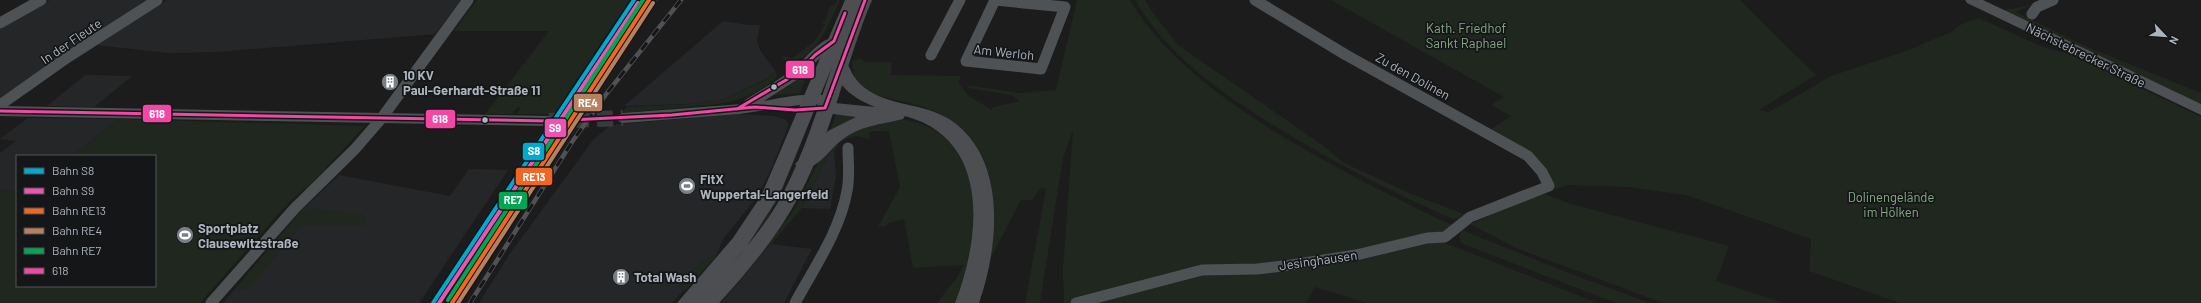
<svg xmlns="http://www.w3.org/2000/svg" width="2201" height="303" font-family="Barlow,sans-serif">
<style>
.built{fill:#252628}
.green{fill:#1f271f}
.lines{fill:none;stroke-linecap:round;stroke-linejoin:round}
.secondary-tunnel{stroke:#393a3c;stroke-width:16;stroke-dasharray:16 8;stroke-linecap:butt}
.street{stroke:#4f5255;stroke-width:11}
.secondary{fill:#4f5053;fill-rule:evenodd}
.primary{fill:#4d4e51;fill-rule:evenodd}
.highway{fill:#4d4e51;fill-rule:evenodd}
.rail-casing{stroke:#505154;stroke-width:4.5}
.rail{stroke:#151618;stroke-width:3;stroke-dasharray:9;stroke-linecap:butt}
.bus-1-casing{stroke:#151618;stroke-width:6}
.bus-1{stroke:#f346a5;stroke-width:3}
.rail-1-casing{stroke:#151618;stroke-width:7}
.rail-2-casing{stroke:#151618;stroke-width:7}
.rail-3-casing{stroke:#151618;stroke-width:7}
.rail-4-casing{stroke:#151618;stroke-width:7}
.rail-5-casing{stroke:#151618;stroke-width:7}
.rail-1{stroke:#00a9ce;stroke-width:4}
.rail-2{stroke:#eb53b4;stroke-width:4}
.rail-3{stroke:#f26522;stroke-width:4}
.rail-4{stroke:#b6815c;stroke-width:4}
.rail-5{stroke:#00a651;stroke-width:4}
.bus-dot{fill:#adb4bd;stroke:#151618;stroke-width:1.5}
.labels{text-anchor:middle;stroke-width:3.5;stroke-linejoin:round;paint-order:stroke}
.park-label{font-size:13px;fill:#86a983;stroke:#151618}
.street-label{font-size:13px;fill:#adb4bd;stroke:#151618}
.poi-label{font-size:13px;font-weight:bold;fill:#adb4bd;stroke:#151618;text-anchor:start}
.line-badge{stroke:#151618;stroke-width:1.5}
.badge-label{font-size:11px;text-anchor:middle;font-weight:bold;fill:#fff}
</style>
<rect width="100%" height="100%" fill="#1c1c1c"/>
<path class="built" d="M50 0H147L79 43 0 98V27Z
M167 0H461L435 34 217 52 168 53 96 45Z
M630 0H659L555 162 519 165Z
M723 21 749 25H760L757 40 760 50 776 72 770 74 769 78 724 99 690 104 624 106Z
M85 75 132 76 94 107 47 106Z
M738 114 774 116 785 119 789 124 773 165 757 197 723 239 717 254 672 303H479L509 255 593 140 611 125Z
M28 118 119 119 72 156H17V191L0 190V153L16 141 0 139Z
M830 151 834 152 836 175 830 209 802 208Z
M469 169 508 170 419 303H223L301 211 339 175 450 196Z
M771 244 812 249 784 303H721Z"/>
<path class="green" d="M477 0H630L554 114H516L521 107H518L512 114H485L549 31H454Z
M837 0H840C829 23 817 61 786 62L782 56 792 58 815 41 825 24 821 23 825 21 830 6H834Z
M1077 0H1130C1180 85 1300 149 1386 193 1409 204 1431 216 1454 226L1449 231 1312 259 1218 267 1074 299 1069 303H1064L1063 268 1073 130 1063 158 1040 303H1025L1046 189 1040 188 1032 200H1021L987 265 991 226 989 174 975 146 966 132 941 114 921 106 868 93 859 87 854 76 852 60 862 59 864 62H892L891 75 960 76 959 83 968 95 992 110 991 108 1020 101 1011 95 969 88 966 85 1019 93 1056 90Z
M1135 0H1145L1153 13 1178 45 1321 144 1344 163 1414 195 1464 214 1457 219H1453C1395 194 1340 165 1286 133 1229 98 1169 59 1135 0Z
M1331 0H1740L1816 75 1759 110 1769 112 1831 76 1906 51 1951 32 1963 23 1979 18 2043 47 2070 54 2201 117V303H1900L1809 271 1811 239 1686 195 1627 187 1569 185 1555 189 1544 173 1488 131 1511 116 1491 105 1504 97Z
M2034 4 2016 12 2085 46 2201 93V107L2001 11Z
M810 68 800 93 767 96Z
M776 72 777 77C762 92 739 101 718 104L621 113 627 107 690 104 724 99 764 81 769 78 770 74Z
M837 111 867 115 830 132Z
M811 118C789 175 774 221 732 268 721 281 706 292 694 303Z
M119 119 365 126 312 183 290 201 200 303H0V190L17 191V286H155V156H72Z
M902 119C957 128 975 171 975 222 975 230 976 239 975 247 972 266 964 285 959 303H937L957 277 964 265 913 268 904 219 888 223 886 226 878 227 900 187 889 131 869 132V139L856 136 840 141 834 152 830 151 802 208 721 303H716L783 225 796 207 823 153 844 132Z
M1542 193 1571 204 1729 246 1716 281 1783 303H1663L1516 248 1470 224Z
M310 209 360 213 366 220 363 226H301L249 288 239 291 235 289 301 211Z
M1462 230 1566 272 1650 303H1617L1605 299 1461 243 1459 237Z
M1440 241 1598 303H1367L1315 287 1306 303H1085L1178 278 1382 252Z
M716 254V257L683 293 680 283 701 261Z"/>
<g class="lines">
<path class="secondary-tunnel" d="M549 121 623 118"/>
<path class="street" d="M995 0 1065 7 1041 69 966 61Z
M2032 14 2037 7 2053 0
M0 23 41 0
M931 55 960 0
M0 105 68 57 157 0
M211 303 295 208 355 149 381 119 468 0
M795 303C814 268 840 231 847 191 850 177 848 162 848 148
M1076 303 1202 270 1257 269 1291 265 1356 255 1427 238 1445 237 1470 217 1549 186 1542 172 1528 156 1346 55 1255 0"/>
<path class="secondary" d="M1965 0H1983L2201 104V115L1967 3Z
M834 37 841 41 839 44 820 58 801 77 764 101C786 97 811 91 833 97L836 100 833 103 799 105 739 114 623 123 618 121 615 118 618 115 623 113 743 104 745 100C760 90 776 82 790 71 805 61 816 41 834 37Z
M0 106 549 116 554 118 557 121 554 124 549 126 0 116Z"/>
<path class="primary" d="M845 0H872C845 64 832 135 799 196 778 236 749 270 719 303H677L733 238 761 196ZM832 67C817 110 804 154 782 195 767 224 744 250 722 275L747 246 779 196Z"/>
<path class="highway" d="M840 61 846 62C850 67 851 73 855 78 876 107 921 101 949 119 1008 157 999 246 979 303H955C981 237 991 139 905 116L903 119C880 125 861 125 842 140 828 150 816 173 798 168L795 164 828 131 856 117 818 112 815 108 818 104 825 102 875 107C853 98 840 88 831 66L834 62Z"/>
<defs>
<path id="rail" d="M470 303 572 142 607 93 681 0"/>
</defs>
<use href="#rail" class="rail-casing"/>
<use href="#rail" class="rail"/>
<defs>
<path id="bus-1" d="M737 109 796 74 815 55 834 41 845 13
M0 111 549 121 672 115 755 107 795 110 825 108 865 0"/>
</defs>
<use href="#bus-1" class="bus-1-casing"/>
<use href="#bus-1" class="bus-1"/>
<defs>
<path id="rail-1" d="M433 303 634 0"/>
<path id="rail-2" d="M439 303 638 3"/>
<path id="rail-3" d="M452 303 649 0"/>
<path id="rail-4" d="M458 303 653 3"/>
<path id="rail-5" d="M448 300 643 0"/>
</defs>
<use href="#rail-1" class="rail-1-casing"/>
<use href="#rail-2" class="rail-2-casing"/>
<use href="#rail-3" class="rail-3-casing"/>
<use href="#rail-4" class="rail-4-casing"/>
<use href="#rail-5" class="rail-5-casing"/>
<use href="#rail-1" class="rail-1"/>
<use href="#rail-2" class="rail-2"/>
<use href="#rail-3" class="rail-3"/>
<use href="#rail-4" class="rail-4"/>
<use href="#rail-5" class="rail-5"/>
</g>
<defs>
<symbol id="building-disc" viewBox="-11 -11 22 22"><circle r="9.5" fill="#7a7f85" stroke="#151618"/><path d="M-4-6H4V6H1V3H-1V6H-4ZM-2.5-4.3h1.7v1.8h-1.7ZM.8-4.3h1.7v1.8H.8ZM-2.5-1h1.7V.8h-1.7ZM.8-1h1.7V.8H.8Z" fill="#fff"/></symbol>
<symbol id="stadium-disc" viewBox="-11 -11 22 22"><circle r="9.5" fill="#7a7f85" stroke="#151618"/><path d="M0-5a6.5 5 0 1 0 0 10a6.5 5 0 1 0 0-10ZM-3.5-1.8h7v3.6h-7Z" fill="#fff"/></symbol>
</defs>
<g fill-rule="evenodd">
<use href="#building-disc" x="380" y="72" width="20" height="20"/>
<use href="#stadium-disc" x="677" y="176" width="20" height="20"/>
<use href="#stadium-disc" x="175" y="225" width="20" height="20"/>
<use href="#building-disc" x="611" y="267" width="20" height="20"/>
</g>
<g class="bus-dot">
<circle cx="774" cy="87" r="3.5"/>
<circle cx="485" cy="120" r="3.5"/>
</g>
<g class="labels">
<g class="park-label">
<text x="1466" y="33">Kath. Friedhof<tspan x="1466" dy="15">Sankt Raphael</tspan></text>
<text x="1891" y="202">Dolinengelände<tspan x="1891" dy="15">im Hölken</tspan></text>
</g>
<g class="street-label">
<text transform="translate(71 41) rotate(-34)" y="5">In der Fleute</text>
<text transform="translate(1004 52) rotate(6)" y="5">Am Werloh</text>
<text transform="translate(2086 55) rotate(26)" y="5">Nächstebrecker Straße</text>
<text transform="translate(1413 76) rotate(29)" y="5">Zu den Dolinen</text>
<text transform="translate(1318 260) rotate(-8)" y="5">Jesinghausen</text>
</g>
<g class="poi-label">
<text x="403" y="80">10 KV<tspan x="403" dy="15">Paul-Gerhardt-Straße 11</tspan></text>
<text x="700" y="184">FitX<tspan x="700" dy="15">Wuppertal-Langerfeld</tspan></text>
<text x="198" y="233">Sportplatz<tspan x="198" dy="15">Clausewitzstraße</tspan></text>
<text x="634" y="282">Total Wash</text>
</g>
</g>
<g class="line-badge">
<rect x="785" y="60" width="30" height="19" rx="4" fill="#f346a5"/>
<rect x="573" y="93" width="30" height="19" rx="4" fill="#b6815c"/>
<rect x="142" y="104" width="30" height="19" rx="4" fill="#f346a5"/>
<rect x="425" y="109" width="31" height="20" rx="4" fill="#f346a5"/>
<rect x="544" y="118" width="23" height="20" rx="4" fill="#eb53b4"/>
<rect x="522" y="142" width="23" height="19" rx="4" fill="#00a9ce"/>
<rect x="515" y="167" width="38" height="19" rx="4" fill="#f26522"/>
<rect x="498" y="191" width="30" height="19" rx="4" fill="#00a651"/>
</g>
<g class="badge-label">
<text x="800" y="74">618</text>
<text x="588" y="107">RE4</text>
<text x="157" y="118">618</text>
<text x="440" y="123">618</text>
<text x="555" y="132">S9</text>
<text x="534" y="155">S8</text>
<text x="534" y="181">RE13</text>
<text x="513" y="204">RE7</text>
</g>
<rect x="16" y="155" width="140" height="132" fill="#151618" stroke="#52555a"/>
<rect x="24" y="168" width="20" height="6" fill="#00a9ce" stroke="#52555a"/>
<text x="52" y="175" font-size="12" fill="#adb4bd">Bahn S8</text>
<rect x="24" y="188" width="20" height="6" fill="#eb53b4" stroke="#52555a"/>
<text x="52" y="195" font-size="12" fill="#adb4bd">Bahn S9</text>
<rect x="24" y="208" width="20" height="6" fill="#f26522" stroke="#52555a"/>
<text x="52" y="215" font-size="12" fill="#adb4bd">Bahn RE13</text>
<rect x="24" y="228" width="20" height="6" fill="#b6815c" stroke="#52555a"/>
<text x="52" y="235" font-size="12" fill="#adb4bd">Bahn RE4</text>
<rect x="24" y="248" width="20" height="6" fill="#00a651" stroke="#52555a"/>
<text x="52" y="255" font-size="12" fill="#adb4bd">Bahn RE7</text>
<rect x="24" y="268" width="20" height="6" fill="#f346a5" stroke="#52555a"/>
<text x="52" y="275" font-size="12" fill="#adb4bd">618</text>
<g transform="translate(2165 36) rotate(116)" stroke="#151618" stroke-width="3" paint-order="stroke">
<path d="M0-3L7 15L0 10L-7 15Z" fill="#adb4bd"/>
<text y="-6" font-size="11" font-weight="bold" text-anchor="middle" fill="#adb4bd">N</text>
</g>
</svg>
